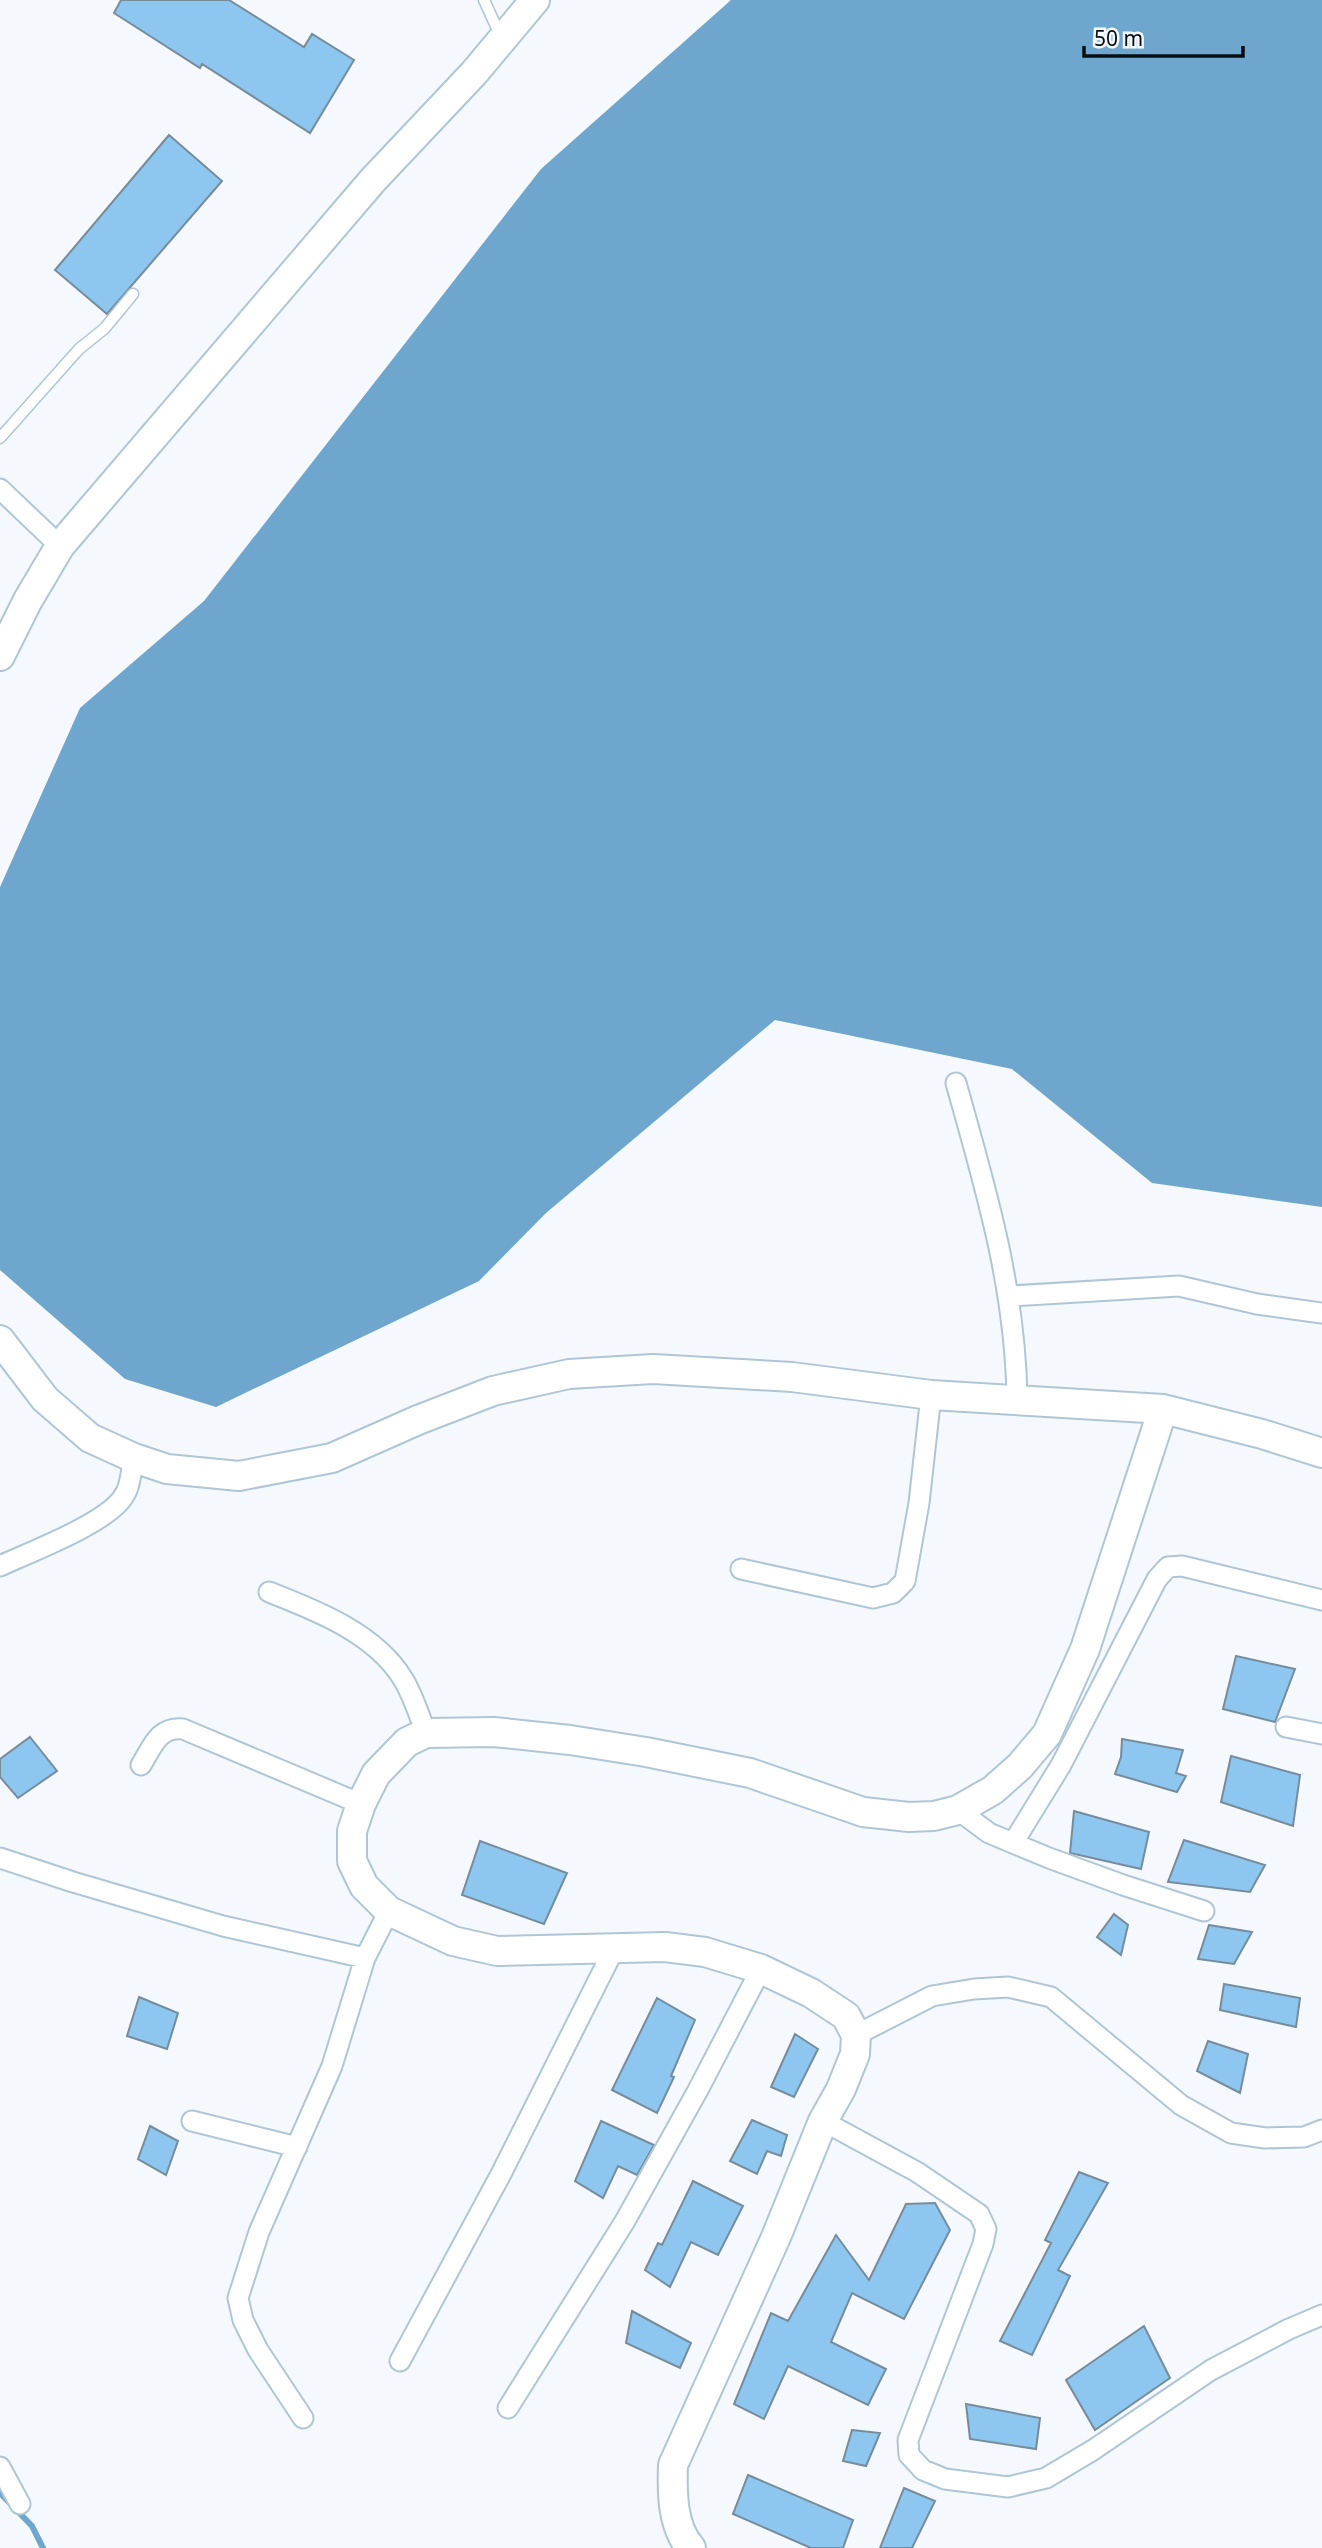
<svg xmlns="http://www.w3.org/2000/svg" width="1322" height="2548" font-family="'Noto Sans',sans-serif">
<style>
.water{fill:#6ea6ce}
.lines{fill:none;stroke-linecap:round;stroke-linejoin:round}
.stream{stroke:#6ea6ce;stroke-width:6}
.building{fill:#8dc6ef;stroke:#768c9c;stroke-width:2}
.lane-casing{stroke:#afc6d7;stroke-width:13}
.street-casing{stroke:#afc6d7;stroke-width:23}
.secondary-casing{stroke:#afc6d7;stroke-width:32}
.lane{stroke:#fff;stroke-width:10}
.street{stroke:#fff;stroke-width:19}
.secondary{stroke:#fff;stroke-width:28}
</style>
<rect width="100%" height="100%" fill="#f5f9fd"/>
<path class="water" d="M731 0H1322V1207L1152 1183 1012 1069 775 1020 546 1213 479 1281 216 1407 125 1379 0 1270V887L80 708 204 601 541 169Z"/>
<g class="lines">
<path class="stream" d="M0 2493 32 2526 43 2548"/>
</g>
<path class="building" d="M121 0H229L304 47 312 34 354 60 310 133 202 64 200 68 114 13Z
M169 135 222 181 107 314 55 270Z
M1236 1656 1295 1669 1275 1722 1223 1709Z
M30 1737 57 1771 18 1798 0 1777V1759Z
M1122 1739 1183 1750 1176 1773 1186 1776 1177 1792 1115 1774 1121 1757Z
M1231 1756 1300 1775 1293 1826 1221 1802Z
M1074 1811 1149 1832 1141 1869 1070 1853Z
M1184 1840 1265 1865 1250 1892 1168 1882Z
M480 1841 567 1873 544 1924 462 1895Z
M1114 1914 1128 1925 1121 1955 1097 1937Z
M1209 1925 1252 1932 1234 1964 1198 1959Z
M1224 1984 1300 1998 1296 2027 1220 2010Z
M139 1997 178 2013 167 2049 127 2036Z
M657 1998 695 2020 671 2076 674 2077 657 2113 612 2090Z
M795 2034 818 2049 794 2097 771 2087Z
M1208 2041 1248 2054 1240 2093 1197 2071Z
M752 2120 787 2135 781 2156 767 2151 757 2174 730 2161Z
M601 2121 654 2145 637 2175 618 2166 603 2198 575 2181Z
M150 2126 178 2141 166 2175 138 2159Z
M1079 2172 1108 2183 1058 2270 1070 2276 1032 2355 1000 2341 1051 2243 1045 2240Z
M693 2181 743 2206 718 2255 691 2242 670 2287 645 2270 658 2243 662 2245Z
M935 2203 950 2230 904 2319 852 2293 831 2342 886 2369 868 2405 788 2366 764 2419 734 2404 771 2313 788 2321 836 2235 869 2280 906 2204Z
M632 2311 691 2343 680 2368 626 2343Z
M1144 2326 1170 2378 1095 2430 1066 2380Z
M966 2404 1040 2418 1036 2449 970 2439Z
M852 2430 880 2433 866 2466 843 2461Z
M748 2475 853 2520 843 2548H811L733 2514Z
M904 2488 935 2501 912 2548H880Z"/>
<g class="lines">
<defs>
<path id="lane" d="M484 0 500 35
M0 438 79 349 104 329 133 294"/>
<path id="street" d="M0 489 60 546
M956 1083C986 1189 1016 1290 1017 1401
M1010 1296 1179 1286 1257 1304 1322 1313
M0 1566C30 1552 111 1522 125 1494 131 1485 131 1469 134 1458
M741 1569 873 1598 893 1593 905 1581 919 1503 931 1395
M269 1592C315 1610 375 1633 403 1679 413 1695 419 1715 426 1733
M1286 1727 1322 1734
M141 1765C153 1746 158 1727 183 1729L361 1804
M958 1810 989 1833 1049 1858 1123 1885 1204 1911
M1013 1843 1061 1765 1157 1579 1168 1567 1182 1566 1322 1600
M0 1858 73 1882 223 1926 365 1958
M856 2035 932 1996 974 1989 1008 1987 1051 1997 1181 2105 1231 2133 1265 2138 1304 2137 1322 2130
M192 2121 297 2147
M823 2121 917 2172 979 2214 986 2229 983 2244 908 2440 909 2455 923 2470 945 2479 1008 2487 1046 2478 1093 2450 1211 2370 1289 2329 1322 2315
M400 2361 501 2174 615 1947
M508 2408 625 2221 698 2090 761 1969
M303 2418 258 2350 243 2320 238 2298 259 2232 332 2066 365 1958 389 1911
M0 2467 20 2504"/>
<path id="secondary" d="M0 656 28 600 60 546 373 180 474 73 535 0
M0 1340 45 1399 90 1438 134 1458 167 1469 239 1476 332 1458 418 1420 493 1391 569 1374 653 1369 792 1377 931 1395 1163 1409 1262 1434 1322 1453
M691 2548C672 2527 672 2492 673 2465L776 2237 823 2121 841 2089 855 2054 856 2035 846 2016 811 1993 761 1969 705 1952 665 1947 497 1951 453 1941 389 1911 364 1886 352 1861V1831L361 1804 376 1774 407 1742 426 1733 494 1732 570 1740 646 1752 750 1773 863 1812 909 1817 934 1816 958 1810 993 1790 1020 1766 1047 1734 1085 1649 1163 1409"/>
</defs>
<use href="#lane" class="lane-casing"/>
<use href="#street" class="street-casing"/>
<use href="#secondary" class="secondary-casing"/>
<use href="#lane" class="lane"/>
<use href="#street" class="street"/>
<use href="#secondary" class="secondary"/>
</g>
<path d="M1084 46v10h159v-10" fill="none" stroke="#060e13" stroke-width="3.5"/>
<text x="1094" y="46" font-size="21" fill="#060e13" stroke="#f5f9fd" stroke-width="5" paint-order="stroke">50 m</text>
</svg>
